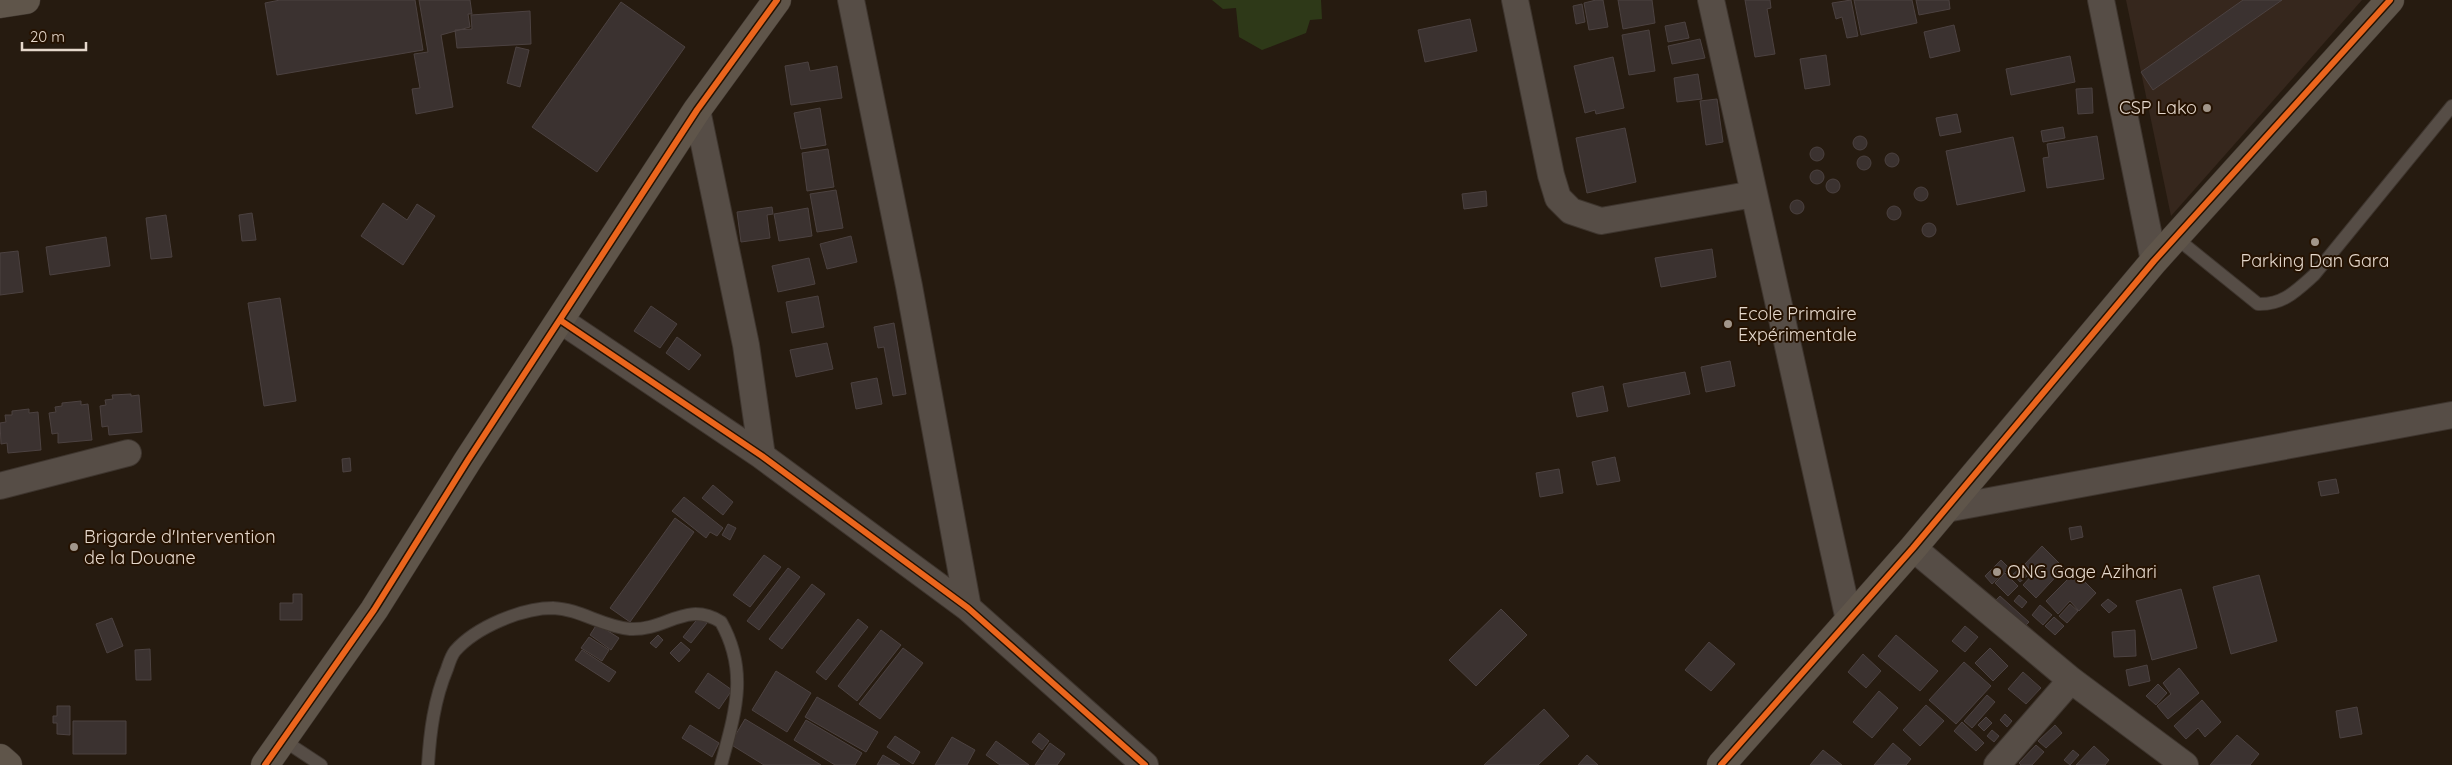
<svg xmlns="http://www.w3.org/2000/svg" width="2452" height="765" font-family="Quicksand,sans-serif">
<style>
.education{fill:#36271d}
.green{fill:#2e3918}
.building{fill:#3b3230;stroke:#4c4241}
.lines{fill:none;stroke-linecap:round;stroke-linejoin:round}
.lane-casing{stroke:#3e352e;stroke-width:14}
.street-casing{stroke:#3e352e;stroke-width:28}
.secondary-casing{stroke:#3e352e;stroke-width:29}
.lane{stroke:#564d46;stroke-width:12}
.street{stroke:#564d46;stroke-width:26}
.secondary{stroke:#5f554a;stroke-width:28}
.cycleway-casing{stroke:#251201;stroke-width:9}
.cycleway{stroke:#eb651d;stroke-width:6}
.poi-dot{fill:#a2968a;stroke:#251201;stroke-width:2}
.labels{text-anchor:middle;stroke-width:4;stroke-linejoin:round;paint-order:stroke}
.poi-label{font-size:18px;fill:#e5d8cc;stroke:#251201;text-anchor:start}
</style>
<rect width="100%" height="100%" fill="#261b10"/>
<path class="education" d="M2126 0H2362L2171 216Z"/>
<path class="green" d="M1212 0H1321L1322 19 1310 20 1306 33 1262 50 1239 37 1236 8 1223 9Z"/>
<path class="building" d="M280 0H415L423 50 277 75 265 3Z
M419 0H470L472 14H468L470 27 441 35 453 107 416 114 412 89 420 88 414 54 428 52Z
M1596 0H1603L1608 27 1589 30 1584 3Z
M1618 0H1652L1655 23 1623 29Z
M1745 0H1770L1771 8 1767 9 1775 54 1755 57Z
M1851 0 1858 36 1847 38 1842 17 1836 19 1832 3Z
M1854 0H1912L1917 23 1861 35Z
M1916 0H1949L1950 9 1919 15Z
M2243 0H2282L2153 90 2141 72Z
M621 2 685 47 597 172 532 127Z
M1582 4 1585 22 1576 24 1573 6Z
M530 11 531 44 457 48 455 30 472 29 471 15Z
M1470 19 1477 51 1425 62 1418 30Z
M1685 22 1689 38 1668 42 1665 26Z
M1954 25 1960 51 1930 58 1924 32Z
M1649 30 1655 71 1629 75 1622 35Z
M1700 39 1705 58 1672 64 1668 46Z
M516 47 529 50 520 87 507 83Z
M1826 55 1830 85 1805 89 1800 59Z
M2070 56 2075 82 2011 95 2006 69Z
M1613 57 1624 108 1596 114 1595 110 1585 113 1574 66Z
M808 62 810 71 837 66 842 98 791 105 785 66Z
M1698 74 1702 99 1677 102 1674 78Z
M2092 88 2093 113 2078 114 2076 89Z
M1717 99 1723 142 1706 145 1700 101Z
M820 108 826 145 801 149 794 113Z
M1957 114 1961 132 1940 136 1936 118Z
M2063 127 2065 138 2043 142 2041 131Z
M1625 128 1636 182 1587 193 1576 138Z
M1853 143a7 7 0 1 1 14 0a7 7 0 1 1-14 0Z
M2097 136 2104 179 2047 188 2043 158 2049 157 2047 144Z
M2013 137 2025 191 1957 205 1946 151Z
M1810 154a7 7 0 1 1 14 0a7 7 0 1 1-14 0Z
M828 149 834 187 807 191 802 153Z
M1885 160a7 7 0 1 1 14 0a7 7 0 1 1-14 0Z
M1857 163a7 7 0 1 1 14 0a7 7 0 1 1-14 0Z
M1810 177a7 7 0 1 1 14 0a7 7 0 1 1-14 0Z
M1826 186a7 7 0 1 1 14 0a7 7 0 1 1-14 0Z
M1914 194a7 7 0 1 1 14 0a7 7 0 1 1-14 0Z
M836 190 843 228 817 232 810 194Z
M1486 191 1487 206 1464 209 1462 194Z
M1790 207a7 7 0 1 1 14 0a7 7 0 1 1-14 0Z
M383 203 407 220 417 204 435 216 403 265 361 236Z
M1887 213a7 7 0 1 1 14 0a7 7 0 1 1-14 0Z
M772 207 773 214 767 215 770 238 741 242 737 212Z
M808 208 812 236 779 241 774 214Z
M252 213 256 240 242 241 239 215Z
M166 215 172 257 151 259 146 218Z
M1922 230a7 7 0 1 1 14 0a7 7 0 1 1-14 0Z
M851 236 857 262 827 269 820 244Z
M106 237 110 266 50 275 46 247Z
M1712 249 1716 277 1661 287 1655 258Z
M18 251 23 292 0 295V253Z
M809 258 815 284 778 292 772 266Z
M818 296 824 327 792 333 786 302Z
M280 298 296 401 264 406 248 303Z
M651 306 677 324 660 348 634 331Z
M894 323 906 394 893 396 884 347 878 348 874 327Z
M677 337 701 355 689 370 666 353Z
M827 343 833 369 796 377 790 350Z
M1730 361 1735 386 1706 392 1701 367Z
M1685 372 1690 394 1628 407 1623 384Z
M877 378 882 404 856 409 851 383Z
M1603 386 1608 411 1577 417 1572 393Z
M131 394V396L139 395 142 432 109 435 108 426 102 427 100 406 106 405 105 400 113 399 112 395Z
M81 401V405L88 404 92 440 58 443V433L52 434 49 413 56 412 55 407 62 406V403Z
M29 409V413L38 412 41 450 8 453 7 443 1 444 0 423 6 422 5 415H12V411Z
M1615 457 1620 481 1597 485 1592 462Z
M350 458 351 471 343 472 342 459Z
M1559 469 1563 493 1540 497 1536 473Z
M2336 479 2339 493 2321 496 2318 482Z
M713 485 733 502 723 515 702 498Z
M684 497 723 528 717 536 710 532 706 538 672 511Z
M675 518 694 532 630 622 610 608Z
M728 524 736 528 730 540 722 535Z
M2081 526 2083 537 2071 540 2069 528Z
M2042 546 2064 568 2036 598 2023 585 2034 573 2025 564Z
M764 555 781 567 750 607 733 595Z
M2001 560 2009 568 1992 584 1985 576Z
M2025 564 2032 572 2020 582 2013 574Z
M788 568 800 577 759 630 747 621Z
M2075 572 2096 593 2079 611 2070 601 2058 614 2046 601Z
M2005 573 2018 586 2008 596 1995 583Z
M2259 575 2277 641 2231 654 2213 587Z
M812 584 825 594 782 649 769 639Z
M2181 589 2197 648 2152 660 2136 601Z
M293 594H302V620H280V603H293Z
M2019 595 2027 602 2022 608 2014 601Z
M2000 596 2029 622 2022 629 1993 603Z
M2108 599 2117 606 2109 613 2101 605Z
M2070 604 2078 611 2067 623 2059 616Z
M2040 605 2052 615 2043 625 2032 615Z
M1501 609 1527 635 1476 686 1449 660Z
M699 617 707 623 691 643 683 637Z
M2054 617 2064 626 2055 635 2045 626Z
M112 618 123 646 107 653 96 624Z
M858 619 868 627 826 680 816 672Z
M597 624 619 638 611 650 590 635Z
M1965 626 1978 637 1965 652 1952 641Z
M881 630 901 645 857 701 838 686Z
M2135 630 2136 656 2114 657 2112 632Z
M658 635 663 640 656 648 650 643Z
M1896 635 1938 671 1920 691 1878 656Z
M589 637 609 650 602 661 581 648Z
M681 642 690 650 679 662 670 653Z
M1709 642 1735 664 1711 691 1685 670Z
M903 648 923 663 880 719 859 704Z
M1990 648 2008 666 1993 681 1975 663Z
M150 649 151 680H136L135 650Z
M582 650 616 672 609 682 575 660Z
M1863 654 1881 671 1866 688 1848 672Z
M1964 662 1991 686 1956 724 1929 700Z
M2147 665 2150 681 2129 686 2126 670Z
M2179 668 2199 693 2168 719 2157 706 2171 694 2163 683Z
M776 671 811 693 787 732 752 710Z
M2023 672 2041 688 2026 704 2008 689Z
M708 673 732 690 719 709 695 692Z
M2158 684 2167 693 2156 705 2146 696Z
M1879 691 1898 708 1872 738 1853 722Z
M1987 695 1995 702 1972 728 1964 721Z
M817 697 878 732 866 752 805 717Z
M2202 700 2221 722 2205 737 2198 728 2186 739 2174 726Z
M1926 705 1944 721 1920 746 1903 730Z
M57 706H70V735L57 734V723H53V716H57Z
M2357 707 2362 734 2340 738 2336 711Z
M1544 709 1569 736 1538 765H1484Z
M2005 714 2012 721 2007 727 2000 720Z
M1986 717 1992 723 1984 731 1978 725Z
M745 719 821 765H764L730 744Z
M806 720 862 753 855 765H835L794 740Z
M73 721H126V754H73Z
M1962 722 1984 743 1976 751 1954 731Z
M690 725 719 743 712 757 682 738Z
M2055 725 2062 733 2046 748 2038 741Z
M1992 730 1999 736 1994 742 1987 736Z
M1039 733 1049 741 1042 750 1032 742Z
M2237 735 2259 754 2250 765H2210Z
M895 736 920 752 913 764 887 747Z
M952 737 975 750 967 765H935Z
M996 741 1029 765H1000L986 755Z
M1050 743 1065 754 1057 765H1035Z
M1893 743 1911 759 1906 765H1874Z
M2036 745 2044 752 2032 765H2021L2019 763Z
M2094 746 2109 760 2105 765H2076Z
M1823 750 1842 765H1810Z
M2073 750 2079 755 2070 765 2064 760Z
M883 755 900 765H877Z
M1587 755 1598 765H1578Z"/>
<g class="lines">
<defs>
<path id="lane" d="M2175 237 2258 304C2283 305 2296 291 2314 275L2452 106
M283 740 321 765
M428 765C430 732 434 700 447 669 449 663 451 656 455 651 476 627 522 608 553 608 580 609 603 627 630 629 666 631 686 600 721 622 749 672 735 713 721 765"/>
<path id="street" d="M851 0 909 286 968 608
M1515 0 1551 175 1558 198 1571 211 1601 221 1754 194
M1711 0 1849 620
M2101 0 2154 261
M697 110 746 345 762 456
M560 320 762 456 968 608 1145 765
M0 486 128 453
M1946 509 2452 415
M1913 548 2071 680 2185 765
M1997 765 2071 680"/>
<path id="secondary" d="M0 4 26 0
M0 758 8 765
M265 765 374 610 468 460 697 110 777 0
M1721 765 1913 548 2154 261 2390 0"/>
</defs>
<use href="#lane" class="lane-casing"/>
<use href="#street" class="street-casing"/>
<use href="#secondary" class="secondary-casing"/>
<use href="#lane" class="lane"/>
<use href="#street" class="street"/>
<use href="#secondary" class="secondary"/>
<defs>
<path id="cycleway" d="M560 320 762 456 968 608 1145 765
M265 765 374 610 468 460 697 110 777 0
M1721 765 1913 548 2154 261 2390 0"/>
</defs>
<use href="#cycleway" class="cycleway-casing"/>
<use href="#cycleway" class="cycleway"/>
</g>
<g class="poi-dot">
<circle cx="2207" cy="108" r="5"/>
<circle cx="2315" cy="242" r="5"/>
<circle cx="1728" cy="324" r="5"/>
<circle cx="74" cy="547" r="5"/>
<circle cx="1997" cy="572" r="5"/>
</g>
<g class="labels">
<g class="poi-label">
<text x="2197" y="114" text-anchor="end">CSP Lako</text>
<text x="2315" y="267" text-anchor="middle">Parking Dan Gara</text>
<text x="1738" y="320">Ecole Primaire<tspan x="1738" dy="21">Expérimentale</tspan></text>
<text x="84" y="543">Brigarde d'Intervention<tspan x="84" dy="21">de la Douane</tspan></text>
<text x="2007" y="578">ONG Gage Azihari</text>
</g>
</g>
<path d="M22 42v8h64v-8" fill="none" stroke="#e5d8cc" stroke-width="2.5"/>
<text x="30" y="42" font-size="15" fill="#e5d8cc" stroke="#251201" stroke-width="4" paint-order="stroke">20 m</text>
</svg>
